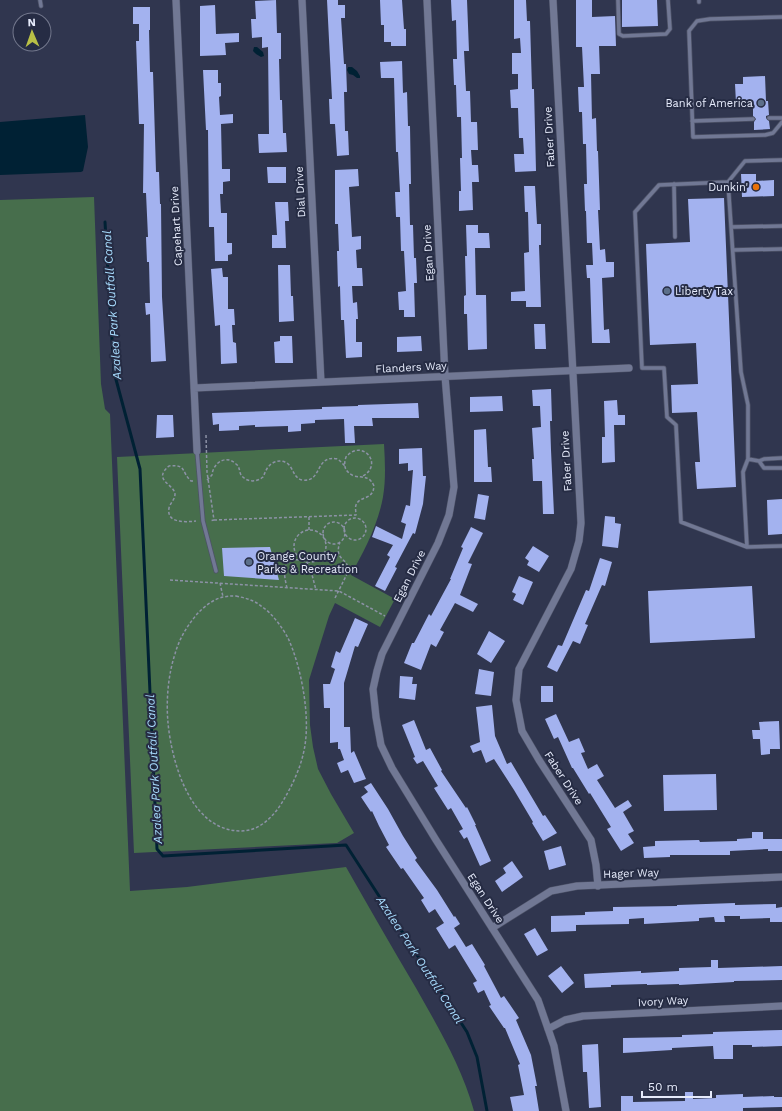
<svg xmlns="http://www.w3.org/2000/svg" width="782" height="1111" font-family="'Work Sans',sans-serif">
<style>
.green{fill:#476e4c}
.water{fill:#002134}
.lines{fill:none;stroke-linecap:round;stroke-linejoin:round}
.stream{stroke:#002134;stroke-width:3}
.building{fill:#a3b2ef}
.lane-casing{stroke:#4e5368;stroke-width:5}
.street-casing{stroke:#4e5368;stroke-width:8}
.path{stroke:#8c92a6;stroke-width:1.5;stroke-dasharray:3 2;stroke-linecap:butt}
.lane{stroke:#717894;stroke-width:3.5}
.street{stroke:#717894;stroke-width:7}
.service-dot{fill:#5c6f8a;stroke:#262c44;stroke-width:1.5}
.food-dot{fill:#e8710a;stroke:#262c44;stroke-width:1.5}
.labels{text-anchor:middle;stroke-width:4;stroke-linejoin:round;paint-order:stroke}
.poi-label{font-size:11px;fill:#e6ebfb;stroke:#262c44;text-anchor:end}
.street-label{font-size:11px;fill:#e6ebfb;stroke:#262c44}
.water-label{font-size:12px;font-style:italic;fill:#a7dbfd;stroke:#262c44}
</style>
<rect width="100%" height="100%" fill="#30364f"/>
<path class="green" d="M94 197 101 384 105 409 110 414 130 891 187 887 346 867C369 907 392 948 416 988 438 1027 462 1067 474 1111H0V200Z
M384 444C385 462 386 479 383 497 378 525 364 551 351 575L395 599 380 627 335 603 329 616 309 680 310 725 313 747 318 769 331 794 354 833 337 843 134 853 117 457Z"/>
<path class="water" d="M254 47H257L263 52 264 56 261 57 256 54 253 51Z
M348 67H352L357 71 360 76V78H357L353 75 349 74 347 70Z
M85 115 88 147 83 171 81 172 0 175V122Z"/>
<g class="lines">
<path class="stream" d="M105 222 114 372 140 469 157 849 163 856 346 845 467 1032 477 1057 487 1111"/>
</g>
<path class="building" d="M276 0 277 33H281V59H279L280 100H282L283 133H286L287 152 259 153 258 134H269L268 47 262 48V37L252 38 251 19H256L255 1Z
M327 0H338V5H345V18H341L344 64H346L347 92H344L345 131H348L349 155 337 156 335 124H330L329 99H332Z
M380 0H402L404 29H406V46H391V42H384V25H381Z
M451 0H467L469 51H464L466 91H470L471 122H477L478 150H471L472 165H478L479 182H472L473 210 459 211V191H461L460 158H462L461 117H457L456 85H454L453 59H457L456 20 452 21Z
M514 0H526L527 21H530L532 89H534L536 171 515 172 514 154H524L523 138H519L518 108H511L510 90 518 89V74H512V53H521L520 38 514 39Z
M576 0H592V17L615 16 616 46H599L600 74H591L592 119 596 118 597 151H598L600 210H598L600 250 605 249 606 262H614V277L602 278 604 330 609 329 610 343H592L590 278H587L586 265H593L592 243H587L586 211H585L584 184H587L586 144H583L582 112H579L578 87H584L582 47H576Z
M622 0H657L658 26 622 27Z
M215 5 216 34 239 33V42L225 43 226 55 200 56V6Z
M133 7H150V30H149L150 72H153L156 172H159L160 204H161L162 297 166 361 151 362 150 314 146 315 145 303H150L149 262H147L146 237H148L146 193H143L144 124H139L136 41H139V24H133Z
M402 61 403 93 407 92 408 126H410L411 184H409L410 225H413L414 258H416L417 283H414L415 317H404V310H399L398 292 406 291 404 251H401L400 217H396L395 192H400L398 152H396L394 78H381L380 62Z
M203 70H218V83H221V96L219 97 220 115 233 114V123L221 124 222 169H230V181L223 182V194H220L221 213H227V243H232V254L228 255V261H215L214 227H209L208 130H206Z
M765 76 766 101H768L769 115 766 116V118L769 121 770 129 754 130V122L756 119 753 116V102L736 103 735 84H743V77Z
M267 167H286V183H268Z
M358 169 359 186 349 187 352 237 361 236V249L356 250 357 268H362L363 286H352L353 303 357 302 358 319H356V342H362V357L346 358 344 320H341L340 286 338 287 337 251H339L338 224H335V170Z
M741 174H756V181L774 180V196L742 197Z
M524 186H535L537 224H541V245H539L541 307H526V301H511V292L525 291 524 253 529 252 528 212H525Z
M724 198 736 487 697 489 695 462H700L697 412 672 413 671 385 698 384 696 343 650 345 646 244 690 242 688 199Z
M275 202H288L289 221H285L286 248H272V235H277Z
M466 225H478V233H489L490 248H475L476 295H486L487 349 468 350 467 314H464V296L466 295 465 256H467Z
M278 265H290L291 296H293L294 321 279 322Z
M222 268 223 277H228V309H234L235 325H232L233 342 236 343 237 363 221 364 220 325 215 326 211 269Z
M534 324H545L546 349H535Z
M280 336H292L293 363H275L274 342 280 341Z
M421 336 422 351 397 352V337Z
M551 389 552 421H550L551 450 554 514H543L542 481H533L532 459H534L532 428 541 427 540 406H533L532 390Z
M502 396 503 411 470 412V397Z
M617 400 618 415H625V425H614L615 462 602 463V437H605L604 401Z
M418 403 419 418H372L373 426H354L355 443H345L344 419 315 420V423L301 424V431L288 432V426L255 427V425L239 426V430L219 431V424L213 425 212 413 322 409V407L358 406V405Z
M157 415H173L174 437 156 438Z
M486 429 488 467H491L492 482H474V430Z
M422 448 423 476H426L423 504 415 534 413 533 395 567 397 568 385 591 375 586 390 557 387 555 393 545 372 537 376 526 402 539 406 524 401 522 406 505 410 506 413 470 408 471V463L399 464V449Z
M478 494 489 496 485 520 474 518Z
M782 499V534L768 535 767 500Z
M605 516 615 517V523L621 524 618 548 602 546Z
M471 527 483 533 468 563 472 564 460 595 478 604 473 612 455 603 440 630 444 632 436 647 431 644 421 670 404 663 412 643H414L429 614 431 616 451 579H450L463 548 461 547Z
M533 546 549 556 539 572 527 565 529 561 525 558Z
M270 547 279 580 224 576 222 548Z
M600 558 612 562 605 586 602 585 585 624 588 625 580 644 573 641 557 672 547 667 558 645 562 646 586 590 589 591Z
M519 576 533 582 523 605 513 600 516 594 512 592Z
M752 586 755 638 650 643 648 591Z
M355 618 368 624 358 647 355 646 344 683V727H350L351 753 354 751 366 779 354 783 348 770 341 773 337 763 344 760 340 749H338V742L330 743V708H324L323 684H330L335 669 331 667 336 651 340 653Z
M489 631 505 641 491 663 477 654Z
M479 669 494 672 491 696 475 694Z
M400 676 413 677 412 684H417L415 700 399 698Z
M541 686H553V702H541Z
M492 705 495 736 507 764 511 762 543 816 545 815 557 833 543 841 532 823 533 822 514 790 494 759 486 763 481 750 473 753 470 746 480 742 476 707Z
M556 714 569 742 579 738 585 752 581 753 588 769 597 764 604 776 597 780 615 808 628 800 632 806 623 812 634 831 628 834 634 843 621 851 607 829 611 827 590 793 589 794 573 768H572L558 737 554 739 545 719Z
M414 720 426 750 430 748 442 770 441 771 466 808 467 807 476 825H475L491 861 480 866 467 837 464 839 459 831 463 829 451 808 448 810 434 788 438 786 423 761 417 764 413 758 415 757 402 725Z
M779 721 780 749H770V754L761 755 760 739H753L752 730H760L759 722Z
M716 774 717 810 664 811 663 775Z
M371 783 388 809 403 836 417 858 415 860 437 890 454 917 455 916 460 924 454 928 466 947 472 944 485 965 484 966 501 998 504 996 519 1018 516 1020 531 1055 537 1086H535L539 1111H513L510 1097 524 1095 518 1065 520 1064 505 1028H504L489 1006 491 1005 484 990 478 993 473 983 477 981 455 945 449 949 436 928 444 923 435 909 429 913 421 900 424 898 403 868 401 869 386 847 389 845 379 826 372 811 371 812 361 797 368 792 364 787Z
M752 832H763V839H782V851H768V849L730 851V855H670V857L644 858 643 847 655 846V841L699 840 700 842 737 841V839L752 838Z
M561 846 566 865 549 870 544 851Z
M512 861 523 877 502 892 495 881 506 873 503 868Z
M735 903V905L776 904V908L782 907V922H770V918L740 919V916H724L725 922H715L714 917 699 918V921L644 924V918L629 919V924L576 925V931L551 932V916L585 915V912L613 911V907L677 906V905Z
M535 928 548 950 537 956 524 934Z
M711 960H718V968L782 966V980L734 981V982L679 985V984L647 985V984L611 985V987L585 988 584 974 641 971V973L679 971V968L711 967Z
M561 966 574 983 562 993 548 976Z
M782 1030V1046L752 1047V1045H733V1059H714L713 1046 672 1048V1050L623 1053V1038L682 1037V1035L713 1034V1032Z
M598 1044 601 1107 589 1108 587 1072H583L582 1045Z
M685 1092H693V1099L716 1098V1095L743 1094V1097L774 1096V1097H782V1107L743 1108V1111H621V1096H633V1102L685 1101Z"/>
<g class="lines">
<defs>
<path id="lane" d="M40 0 41 6
M618 0 619 34 623 36 666 34 670 29 668 0
M699 0V2
M782 17 710 19 697 21 689 31 693 137 765 135 773 133 782 122
M769 118H782
M692 121 753 119
M782 160 745 161 728 182 659 185 635 212 642 368H664L667 417 676 425 681 522 747 547 782 546
M728 182 741 372 748 405V459L743 472 747 547
M674 184 675 237
M731 227 782 226
M733 250 782 249
M197 451 203 521 216 571
M782 458 764 459 759 461 764 468H782
M748 459 759 461"/>
<path id="street" d="M176 0 197 451
M302 0 321 382
M427 0 445 376 454 487 449 515 438 543 382 654 377 671 373 689 376 717 381 745 392 768 436 840 538 1000 554 1046 566 1111
M553 0 581 523 579 541 571 569 519 669 516 700 522 731 539 760 591 840 596 865 598 886
M194 388 629 368
M492 928 551 891 577 886 782 877
M548 1029 565 1020 583 1016 782 1006"/>
</defs>
<use href="#lane" class="lane-casing"/>
<use href="#street" class="street-casing"/>
<path class="path" d="M206 435 207 472 214 520 210 521
M207 480 212 475C213 463 226 454 236 464 240 467 239 471 241 475 247 483 257 482 263 477 265 473 266 469 269 466 274 460 285 459 290 466 294 472 295 478 302 480 323 483 314 454 338 459L345 466
M193 481H191C181 472 187 464 169 466 152 480 174 484 175 494 175 500 170 503 169 508 166 524 187 522 196 521
M309 517V530
M344 529a11 11 0 1 1 22 0a11 11 0 1 1-22 0Z
M214 520 356 515C356 512 355 508 356 505 360 495 373 501 374 486 369 475 363 478 354 476 345 472 343 466 346 457 362 438 384 464 363 476
M323 533a11 11 0 1 1 22 0a11 11 0 1 1-22 0Z
M294 546a16 16 0 1 1 32 0a16 16 0 1 1-32 0Z
M306 562 310 567 316 590
M170 580 339 591 385 616
M220 583 223 597
M287 588C284 575 280 558 300 560
M236 596C245 598 254 600 261 606 272 613 282 627 288 638 301 666 310 714 305 745 302 765 293 784 283 801 274 816 260 831 241 831 191 831 172 764 168 723 166 701 168 675 175 654 179 639 188 624 199 612 205 606 215 598 224 597 228 596 232 596 236 596Z
M335 598 348 572C350 557 333 562 340 542"/>
<use href="#lane" class="lane"/>
<use href="#street" class="street"/>
</g>
<g class="service-dot">
<circle cx="761" cy="103" r="4"/>
<circle cx="667" cy="291" r="4"/>
<circle cx="249" cy="562" r="4"/>
</g>
<circle class="food-dot" cx="756" cy="187" r="4"/>
<g class="labels">
<g class="poi-label">
<text x="753" y="107">Bank of America</text>
<text x="748" y="191">Dunkin'</text>
<text x="675" y="295" text-anchor="start">Liberty Tax</text>
<text x="257" y="560" text-anchor="start">Orange County<tspan x="257" dy="13">Parks &amp; Recreation</tspan></text>
</g>
<g class="street-label">
<text transform="translate(549 137) rotate(-93)" y="4">Faber Drive</text>
<text transform="translate(300 192) rotate(-93)" y="4">Dial Drive</text>
<text transform="translate(176 226) rotate(-93)" y="4">Capehart Drive</text>
<text transform="translate(428 253) rotate(-93)" y="4">Egan Drive</text>
<text transform="translate(411 367) rotate(-3)" y="4">Flanders Way</text>
<text transform="translate(566 461) rotate(-93)" y="4">Faber Drive</text>
<text transform="translate(409 576) rotate(-63)" y="4">Egan Drive</text>
<text transform="translate(564 778) rotate(57)" y="4">Faber Drive</text>
<text transform="translate(631 873) rotate(-2)" y="4">Hager Way</text>
<text transform="translate(486 898) rotate(57)" y="4">Egan Drive</text>
<text transform="translate(663 1001) rotate(-3)" y="4">Ivory Way</text>
</g>
<g class="water-label">
<text transform="translate(112 305) rotate(-94)" y="4">Azalea Park Outfall Canal</text>
<text transform="translate(154 769) rotate(-93)" y="4">Azalea Park Outfall Canal</text>
<text transform="translate(420 960) rotate(57)" y="4">Azalea Park Outfall Canal</text>
</g>
</g>
<g transform="translate(32 32) rotate(358)"><circle r="19" fill="#262c44" stroke="#73788d"/>
<path d="M0-3L7 15L0 10L-7 15Z" fill="#b9c046"/>
<text y="-6" font-size="11" font-weight="bold" text-anchor="middle" fill="#e6ebfb">N</text>
</g>
<path d="M642 1091v6h69v-6" fill="none" stroke="#e6ebfb" stroke-width="2"/>
<text x="648" y="1091" font-size="12" fill="#e6ebfb" stroke="#262c44" stroke-width="3" paint-order="stroke">50 m</text>
</svg>
